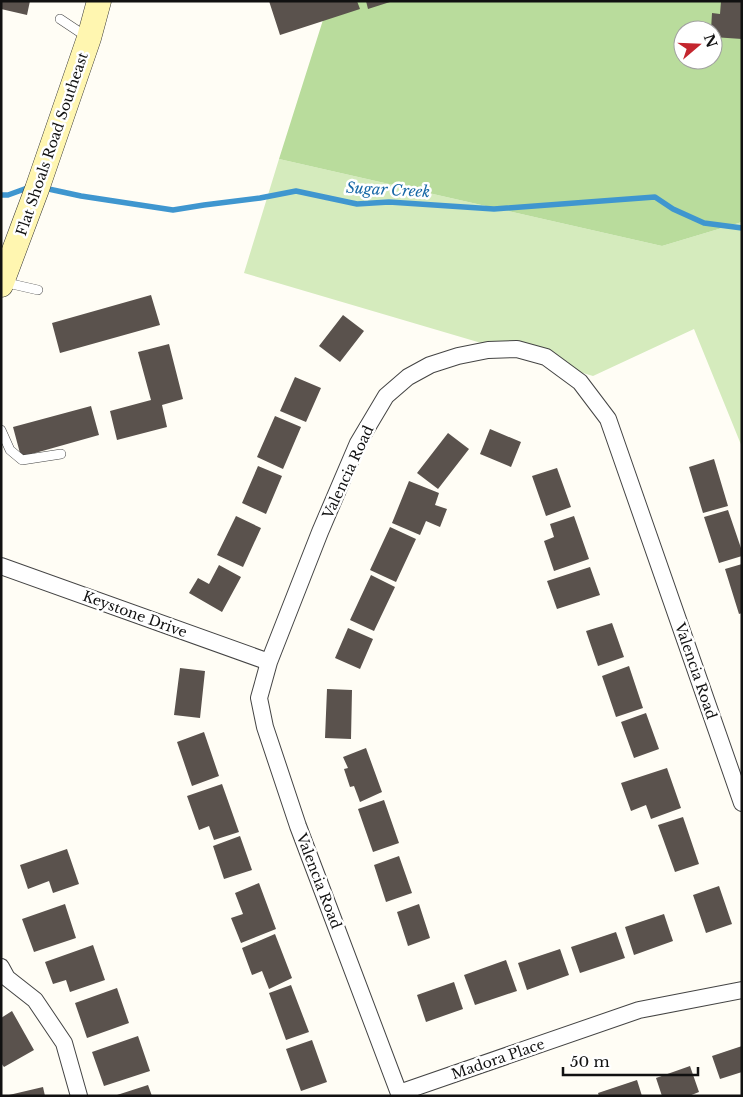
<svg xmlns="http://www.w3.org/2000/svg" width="743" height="1097" font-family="'Libre Baskerville',serif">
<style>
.green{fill:#d5ebbd}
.forest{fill:#b9dc9c;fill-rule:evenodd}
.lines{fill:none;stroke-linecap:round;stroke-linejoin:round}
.stream{stroke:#3f96cf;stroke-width:5.5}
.building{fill:#5a524d}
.lane-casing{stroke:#444;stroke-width:10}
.street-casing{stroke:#444;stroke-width:18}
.secondary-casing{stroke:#333;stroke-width:25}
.lane{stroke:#fff;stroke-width:9}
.street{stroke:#fff;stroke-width:16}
.secondary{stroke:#fff6b0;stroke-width:24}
.labels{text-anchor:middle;stroke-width:5;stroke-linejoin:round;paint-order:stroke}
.street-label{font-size:14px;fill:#111;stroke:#fff}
.water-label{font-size:15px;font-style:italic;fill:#1768a6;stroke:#fff}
</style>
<rect width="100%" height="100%" fill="#fffdf5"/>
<path class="green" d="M279 159 662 246 742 222V447L694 329 593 376 244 273Z"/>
<path class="forest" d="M329 1H742V222L662 246 279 159ZM683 30H713V60H683Z"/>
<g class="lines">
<path class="stream" d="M44 188 81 196 173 210 204 205 260 198 296 191 357 204 389 202 494 209 655 197 673 209 704 223 742 228
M1 195H8L30 187"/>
</g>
<path class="building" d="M1 1H30L27 15 1 9Z
M269 1H357L360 9 280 35Z
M366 1H390V2L368 9Z
M721 1H742V39L713 37V30H711L712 13 720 14Z
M151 295 160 325 60 353 52 323Z
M343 315 364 331 340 362 319 346Z
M169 344 183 399 162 405 167 427 117 440 110 411 151 400 138 352Z
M295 377 321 388 306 422 280 411Z
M91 406 99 435 21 457 13 427Z
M275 416 301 427 283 469 257 457Z
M490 429 521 442 511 467 480 454Z
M448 433 469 449 438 489 417 473Z
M714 459 728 506 703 513 689 467Z
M258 466 282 476 266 514 242 503Z
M557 468 571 507 546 516 532 476Z
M409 481 439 493 435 505 447 509 440 527 426 521 420 535 392 523Z
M728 510 742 551V556L719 563 704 517Z
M236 516 261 528 243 567 217 555Z
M574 516 589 559 554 571 544 541 554 537 550 524Z
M390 527 416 539 396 582 370 570Z
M742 564V613L739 614 725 569Z
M219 565 241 577 222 612 189 593 198 578 209 584Z
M590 567 600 595 557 609 547 581Z
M371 575 395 587 374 631 350 620Z
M612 623 624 657 598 666 586 631Z
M348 628 373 639 360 669 335 658Z
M629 666 643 708 616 717 602 676Z
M180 668 205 671 200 718 174 715Z
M327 689 352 690 351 739 325 738Z
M646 713 659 749 634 758 621 722Z
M204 732 219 776 192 786 177 742Z
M366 748 382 792 360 802 354 786 350 787 344 769 348 768 343 757Z
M667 768 681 808 651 819 646 805 631 811 621 783Z
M222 784 239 832 214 840 209 826 199 830 187 796Z
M384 800 399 843 373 852 358 809Z
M683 817 699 864 675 872 658 825Z
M240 836 252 870 224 879 213 846Z
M67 849 79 884 53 893 49 881 28 889 20 865Z
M399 856 412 893 386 902 374 865Z
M259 883 276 929 241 943 231 918 243 914 235 893Z
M719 886 732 924 706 933 693 895Z
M65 904 76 938 34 952 22 919Z
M419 904 430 938 408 946 397 912Z
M664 914 673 941 634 955 625 927Z
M616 932 625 958 580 973 571 947Z
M275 934 292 978 269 989 262 971 252 975 242 948Z
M93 945 105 980 70 992 66 980 53 984 45 962Z
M560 949 569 975 527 990 518 963Z
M506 960 517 991 475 1005 464 975Z
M454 982 463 1009 426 1022 417 995Z
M291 985 309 1032 286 1040 269 993Z
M117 988 129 1023 87 1038 75 1003Z
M12 1011 34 1050 4 1067 1 1063V1018Z
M138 1036 150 1071 104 1086 92 1052Z
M312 1040 327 1082 301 1091 286 1049Z
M742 1046V1072L720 1079 712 1056Z
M690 1066 699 1092 689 1096H662L656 1078Z
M637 1080 642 1096H599L598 1093Z
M148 1085 152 1096H118L117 1095Z
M43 1087 45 1096H9V1095Z"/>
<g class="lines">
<defs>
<path id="lane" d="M60 19 87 37
M3 282 38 290
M1 430 10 450 22 460 61 454"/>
<path id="street" d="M1 566 269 662
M1 967 7 978 35 1000 64 1043 79 1096
M399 1093 639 1010 742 990
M400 1096 298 826 265 727 259 698 269 662 320 532 358 443 386 396 408 377 430 365 458 356 488 350 517 349 546 357 580 382 608 419 742 803"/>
<path id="secondary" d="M1 285 37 189 89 38 99 1"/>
</defs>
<use href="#lane" class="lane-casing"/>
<use href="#street" class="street-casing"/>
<use href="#secondary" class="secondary-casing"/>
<use href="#lane" class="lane"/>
<use href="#street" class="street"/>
<use href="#secondary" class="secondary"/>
</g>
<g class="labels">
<g class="street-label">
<text transform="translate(52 144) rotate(-71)" y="5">Flat Shoals Road Southeast</text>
<text transform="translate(348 472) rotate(-65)" y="5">Valencia Road</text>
<text transform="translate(135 614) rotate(20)" y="5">Keystone Drive</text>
<text transform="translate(696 671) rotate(71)" y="5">Valencia Road</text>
<text transform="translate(319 881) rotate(69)" y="5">Valencia Road</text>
<text transform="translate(498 1059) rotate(-19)" y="5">Madora Place</text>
</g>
<g class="water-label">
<text transform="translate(388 190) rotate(3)" y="5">Sugar Creek</text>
</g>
</g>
<rect width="743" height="1097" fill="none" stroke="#111111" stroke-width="5"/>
<g transform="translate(698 45) rotate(71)"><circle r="24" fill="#ffffff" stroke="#a0a0a0"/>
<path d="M0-4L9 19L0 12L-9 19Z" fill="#c4262e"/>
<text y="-8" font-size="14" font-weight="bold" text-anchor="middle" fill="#111111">N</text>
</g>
<path d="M563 1067v8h135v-8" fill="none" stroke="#111111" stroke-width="2.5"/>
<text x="570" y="1067" font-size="15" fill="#111111" stroke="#ffffff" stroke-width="4" paint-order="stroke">50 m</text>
</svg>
